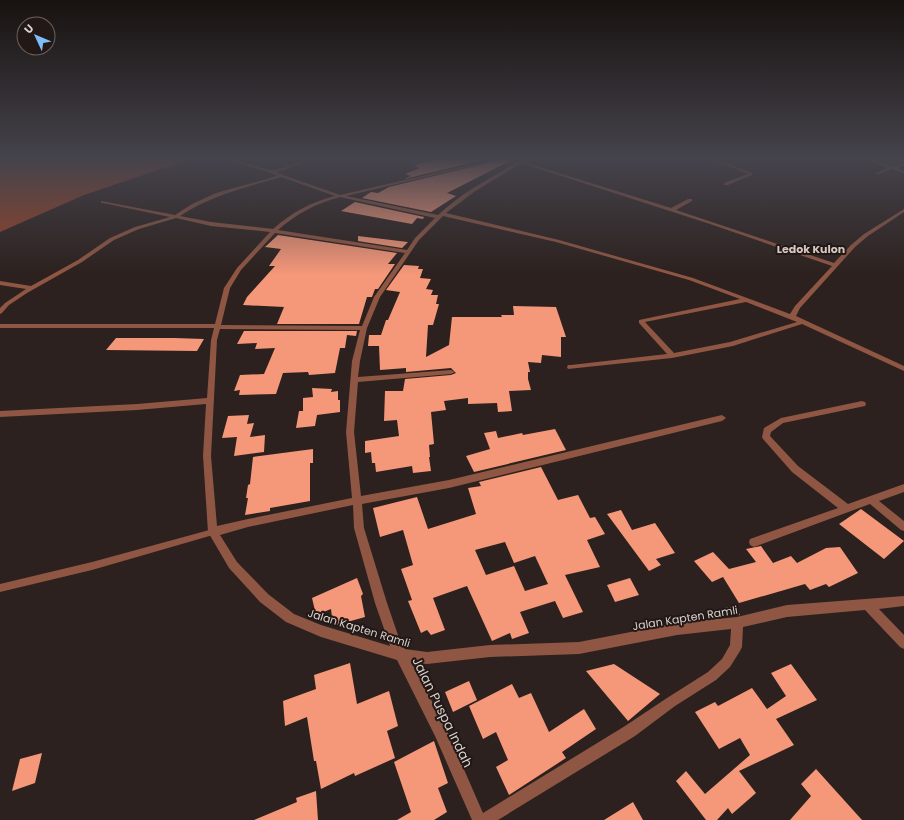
<svg xmlns="http://www.w3.org/2000/svg" width="904" height="820" font-family="Poppins,sans-serif">
<style>
.water{fill:#994428}
.building{fill:#f59779;fill-rule:evenodd}
.lines{fill:none;stroke-linecap:round;stroke-linejoin:round}
.service{fill:#8f5643;fill-rule:evenodd}
.minor{fill:#8f5643;fill-rule:evenodd}
.labels{text-anchor:middle;stroke-width:4;stroke-linejoin:round;paint-order:stroke}
.far-quarter-label{font-size:11px;font-weight:bold;fill:#d5c7c3;stroke:#221815}
.street-label{font-size:11px;fill:#d8d1cf;stroke:#221815}
.near-street-label{font-size:13px;fill:#d8d1cf;stroke:#221815}
</style>
<rect width="100%" height="100%" fill="#2c211e"/>
<path class="water" d="M10 159H191L84 195 0 232V162Z"/>
<path class="building" d="M431 159H488L404 179 411 176 405 174 420 168 414 166Z
M504 159H514L447 193 456 196 431 212 362 198 371 192 378 193 389 187Z
M355 202 424 217 423 219 417 218 412 224 341 211Z
M278 235 397 253 388 264H395L378 289H375L372 297H367L359 324H277L284 307 243 305 247 297 275 266H269L281 249 265 247Z
M358 236 408 242 402 248 358 241Z
M404 265 419 266 418 269H423L420 278 431 279 426 289 433 290 431 295H438L436 304H439L433 325H428L426 357 449 345 452 317H502L501 315H514L513 306 556 307 566 337H561V357L542 355 541 363 528 362 530 372H528V379L531 390 509 391 512 411 498 412 497 403 468 404V398L444 401 446 410 431 412 434 444 429 445 430 457H429L431 471 413 473 412 466 376 472 375 463H372L371 452 365 453V441L399 436 397 420 384 421 385 391H403L405 379 451 375 456 373 451 368 406 372V368L380 370 379 346H368L369 335H381L386 320H388L400 292 386 290Z
M244 331H357L356 336 347 335 345 348H340L335 373 309 375 308 372 283 373 276 394 239 395 240 390 234 391 240 375 264 374 275 348 255 349 257 343 237 344Z
M116 338H174L204 339 197 351 106 350Z
M312 388 332 389 331 392 338 391V400H340V412L317 415 315 426 296 428 299 411H303V398L313 397Z
M249 415 247 424 254 423 250 437 265 435 264 452 234 456 237 437 222 438 228 416Z
M555 429 566 450 474 472 466 456 490 449 484 433 496 431 498 438 522 433 523 435Z
M313 449V463H310V501L270 508V511L245 515 248 498H246L248 485 250 484 253 457Z
M541 467 558 500 578 495 590 518 595 517 605 534 587 540 600 567 565 575 583 612 563 618 555 601 520 612 529 633 512 639 510 633 492 641 467 586 433 598 445 630 431 635 427 630 421 633 408 601 412 600 401 569 413 565 403 530 380 537 373 508 417 497 428 529 476 514 468 488 481 486 479 482ZM505 542 514 563 535 556 548 584 525 591 514 566 486 575 475 550Z
M861 509 904 541 884 559 839 524Z
M621 510 632 530 655 523 675 553 656 559 661 565 649 571 607 514Z
M761 546 773 563 791 556 797 563 826 548 840 547 858 573 829 587 826 584 810 590 805 584 739 603 723 577 712 582 694 561 713 552 729 569 756 562 746 549Z
M357 578 363 594 361 596 365 617 333 626 331 609 316 615 312 598Z
M630 578 639 595 615 602 607 585Z
M735 606 740 615 719 617 715 610Z
M350 663 357 704 389 691 398 726 387 731 395 758 355 776 354 773 321 789 316 761H314L307 717 285 726 283 701 316 689 314 675Z
M614 664 660 694 628 721 586 671Z
M791 664 817 700 776 719 794 745 739 771 756 793 732 814 728 808 717 820H706L676 781 686 771 705 794 750 755 740 738 719 749 695 712 715 702 718 706 752 688 767 709 786 696 771 673Z
M469 681 477 700 453 712 445 692Z
M512 684 519 698 531 693 549 732 584 709 596 729 562 752 566 758 509 795 496 767 508 760 496 732 483 739 469 706Z
M434 741 448 783 438 788 447 812 434 820H397L411 812 394 762Z
M42 753 35 783 12 791 20 759Z
M816 769 862 820H790L811 796 801 784Z
M316 791 318 820H254L297 802 296 798Z
M633 802 643 820H604Z"/>
<g class="lines">
<path class="service" d="M213 529 216 530 217 532 216 534 213 535 92 570 0 592V584L92 562Z"/>
<path class="minor" d="M227 159C243 159 257 169 272 170 283 171 300 159 314 159L277 172 283 175 340 195 495 159H503L346 196 438 215C462 192 494 176 523 159H528L524 162 671 208 688 199H692V201L676 210 834 263 851 245 864 234 904 209V212L868 236 855 247 800 308 796 316 904 366V371L802 324 733 346 672 358 568 369 567 367 568 365H571L667 354 639 323V320L740 299 689 280 556 242 443 216 419 240 380 297 367 328 360 361 358 377 451 370 455 372 451 374 358 382 354 432 361 496 449 480 722 415 726 418 722 421 449 488 362 504 364 528 387 603 399 638 405 649 427 652 490 645 579 642 677 623 737 617 787 605 904 596V606L879 609 904 635V649L900 647 865 610 787 617 743 627 742 647 740 651 730 667 716 680 675 706 635 736 498 820H472L435 736 397 660 321 637 286 622 260 602 229 568 208 532 203 456 206 404 137 410 0 417V411L137 404 207 398 211 340 214 328H0V324H215L224 288 237 268 270 232 211 226 176 218 139 229 114 240 82 262 27 293 9 305 2 313 0 314V308L5 303 26 289 0 285V281L31 286 78 260 110 238 135 227 170 217 103 203H101V201L175 215 192 204 216 193 277 176C263 168 242 167 227 159ZM521 163 707 223 832 266 795 306 790 314 693 278 559 240 446 213 474 192ZM281 177 335 196C311 202 291 213 273 229L211 222 180 216C212 195 244 188 281 177ZM340 197 435 218 415 238 407 250 278 230C296 214 317 203 340 197ZM275 233 405 253 374 297 362 326 221 325 230 288 241 270ZM746 302 797 322 730 342 674 353 645 322ZM220 329 360 330 352 361 346 432 352 498 248 519 217 526 211 456 217 340ZM353 505 354 528 375 603 390 646 321 625 294 614 268 594 237 562 220 535 248 527ZM731 629 730 645 722 659 708 672 667 698 625 726 483 813 445 726 411 662 427 664 490 657 579 654 677 635Z
M711 159H717L754 174 728 185H724V183L748 174Z
M865 159H871L893 167 904 164V166L897 168 904 171V173L892 169 876 175V173L888 168Z
M862 401 865 402 866 404 865 406 783 423 771 432 770 436 798 466 848 504 904 484V492L879 501 904 521V531L901 530 870 504 754 547 750 545 749 542 750 539 838 508 792 472 763 439 762 437 764 428 781 418Z"/>
</g>
<linearGradient id="sky" x2="0" y2="1"><stop stop-color="#181210"/><stop offset="0.58" stop-color="#45434c"/><stop offset="1" stop-color="#45434c" stop-opacity="0"/></linearGradient>
<rect width="904" height="274" fill="url(#sky)"/>
<g class="labels">
<g class="far-quarter-label">
<text x="811" y="253">Ledok Kulon</text>
</g>
<g class="street-label">
<text transform="translate(685 618) rotate(-9)" y="4">Jalan Kapten Ramli</text>
<text transform="translate(359 628) rotate(17)" y="4">Jalan Kapten Ramli</text>
</g>
<g class="near-street-label">
<text transform="translate(443 712) rotate(64)" y="5">Jalan Puspa Indah</text>
</g>
</g>
<g transform="translate(36 36) rotate(314)"><circle r="19" fill="#221815" stroke="#6b625f"/>
<path d="M0-3L7 15L0 10L-7 15Z" fill="#7fbdfa"/>
<text y="-6" font-size="11" font-weight="bold" text-anchor="middle" fill="#d8d1cf">U</text>
</g>
</svg>
